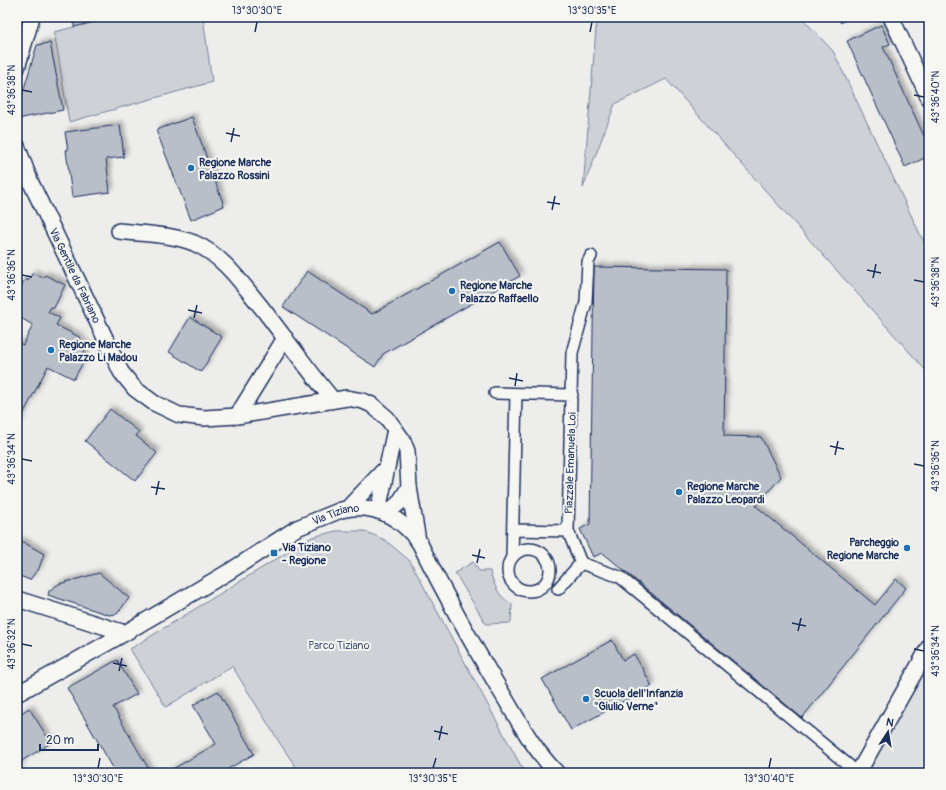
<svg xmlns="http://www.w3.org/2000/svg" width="946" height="790" font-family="Pangolin,sans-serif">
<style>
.built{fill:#dde0e1}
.green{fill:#ced2d7;stroke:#74809a}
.building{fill:#b9bfc8;stroke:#1b2f5e;filter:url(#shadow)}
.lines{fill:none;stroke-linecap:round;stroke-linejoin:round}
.pedestrian-casing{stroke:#1b2f5e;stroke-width:14}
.minor-casing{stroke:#1b2f5e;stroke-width:18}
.pedestrian{stroke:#f6f6f2;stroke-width:11}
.minor{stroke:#f6f6f2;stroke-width:15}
.ticks{fill:none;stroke:#1b2f5e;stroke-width:1.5}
.poi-dot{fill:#1f6fb2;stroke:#f6f6f2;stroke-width:1.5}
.labels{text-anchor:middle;stroke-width:4;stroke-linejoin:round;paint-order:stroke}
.poi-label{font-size:11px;font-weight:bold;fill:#1b2f5e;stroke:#f6f6f2;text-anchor:start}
.street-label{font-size:11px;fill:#1b2f5e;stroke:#f6f6f2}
.park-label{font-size:11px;fill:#48587c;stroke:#f6f6f2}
.neatline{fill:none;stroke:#1b2f5e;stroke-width:1.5}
.ticks-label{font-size:10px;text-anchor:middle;fill:#1b2f5e}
</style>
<defs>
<filter id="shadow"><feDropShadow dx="3.5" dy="-3.5" stdDeviation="2" flood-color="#0004"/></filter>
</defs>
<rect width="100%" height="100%" fill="#edeeec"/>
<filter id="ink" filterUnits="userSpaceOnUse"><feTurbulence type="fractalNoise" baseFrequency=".025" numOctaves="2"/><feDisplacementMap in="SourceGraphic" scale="8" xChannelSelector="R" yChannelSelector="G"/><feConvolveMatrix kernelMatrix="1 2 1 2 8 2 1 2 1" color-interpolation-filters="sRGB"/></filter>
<g filter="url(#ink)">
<path class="built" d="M929 650V773H857Z"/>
<path class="green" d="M99 17H203L212 82 69 122 54 32 98 21Z
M597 17H801L833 51 929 253V374L666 79 615 104 583 188Z
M336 531H364L385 540 410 561 521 766 528 773H300L281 745 232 666 166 707 130 649 312 537Z
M473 562 479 571H490C494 585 498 597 512 604L511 623 486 624 455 573Z"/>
<path class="building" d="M75 17H99L98 21 74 27Z
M836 17H848L841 23Z
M881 25 890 44 883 47 924 136 929 134V156L905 167 847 41Z
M50 43 63 110 17 119V112L37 45Z
M192 117 224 206 191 220 156 130Z
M120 125 124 157 106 159 110 192 72 197 66 150H68L65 132Z
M500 242 520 276 383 354 375 367 283 307 307 271 372 314Z
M594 267 726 269 724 436 761 437 781 477 756 506 875 605 896 579 906 588 802 718 603 553 593 557 580 529 590 524Z
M33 273 43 278 45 275 65 285 54 308 51 307 48 312 60 318 56 325 81 338 79 341 87 345 83 354 87 355 74 379 48 366 17 426V342L23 345 33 325 17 316V294L25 279 28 281Z
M190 317 222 337 201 372 169 352Z
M110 409 139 432 136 436 157 453 135 481 85 441Z
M17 541 23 542 44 554 38 571 37 570 30 580 17 575Z
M99 573 129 598 117 614 109 615 48 595 49 591 59 584Z
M612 640 623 660 634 654 652 686 571 730 542 679Z
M117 660 137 694 113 707 151 773H116L67 688Z
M218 691 254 754 221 773H166L216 744 193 705Z
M29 708 51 743 20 762 22 764 17 768 21 773H17V716Z"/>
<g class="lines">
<defs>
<path id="pedestrian" d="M591 256 588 262 586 302 572 353 568 531 581 563 620 577 858 773
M495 393 572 395
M513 530 568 531
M508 570a21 21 0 1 1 42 0a21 21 0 1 1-42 0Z
M512 557 516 394
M558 589 581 563"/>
<g id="minor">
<path d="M891 17 929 98"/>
<path d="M17 68 32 17"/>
<path id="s1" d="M17 146 31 183 107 342 121 372 135 389 154 403 179 415 204 418 237 416 347 398 363 401 372 405 387 418 402 439 407 451 409 487 418 541"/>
<path d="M119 231C143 234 171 234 194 243 224 256 242 284 262 308 286 339 308 370 333 400"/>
<path d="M237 416 285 338"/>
<path d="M348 508 385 469"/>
<path d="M378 511 395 429"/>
<path d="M386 514 399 503 409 487"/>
<path d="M17 599 125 633"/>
<path id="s2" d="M17 694 125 633 230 571 297 528 341 510C374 502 399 516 419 542 444 593 471 642 500 690 517 718 533 749 557 773"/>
<path d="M858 773 929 647"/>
</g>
</defs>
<use href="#pedestrian" class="pedestrian-casing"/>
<use href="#minor" class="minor-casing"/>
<use href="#pedestrian" class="pedestrian"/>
<use href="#minor" class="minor"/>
</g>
</g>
<path class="ticks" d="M255 32 257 22M590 32 592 22M22 90 32 92M914 95 924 97M226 133 240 136M231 142 234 128M547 202 560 204M552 210 555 196M867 270 881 273M22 275 32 277M873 278 876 264M914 280 924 282M188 310 202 313M194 318 197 305M509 378 523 381M515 386 517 373M830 446 844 449M835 455 838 441M22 459 32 461M914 464 924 466M151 487 165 489M156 495 159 481M472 555 485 558M477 563 480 549M792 623 806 626M798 631 801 618M22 644 32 646M914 649 924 651M113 663 127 666M119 671 122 658M434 731 448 734M439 740 442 726M98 768 100 758M433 768 436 758M769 768 771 758"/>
<g class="poi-dot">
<circle cx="191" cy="168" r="4"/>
<circle cx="452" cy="291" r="4"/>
<circle cx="51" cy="350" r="4"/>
<circle cx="679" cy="492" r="4"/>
<circle cx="907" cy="548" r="4"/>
<rect x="270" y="549" width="8" height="8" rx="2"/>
<circle cx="586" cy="699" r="4"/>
</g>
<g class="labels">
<g class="poi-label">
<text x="199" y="166">Regione Marche<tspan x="199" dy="13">Palazzo Rossini</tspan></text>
<text x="460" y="289">Regione Marche<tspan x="460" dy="13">Palazzo Raffaello</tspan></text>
<text x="59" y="348">Regione Marche<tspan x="59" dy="13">Palazzo Li Madou</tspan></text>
<text x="687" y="490">Regione Marche<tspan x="687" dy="13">Palazzo Leopardi</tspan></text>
<text x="899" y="546" text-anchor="end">Parcheggio<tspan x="899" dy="13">Regione Marche</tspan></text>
<text x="282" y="551">Via Tiziano<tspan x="282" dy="13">- Regione</tspan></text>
<text x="594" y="697">Scuola dell'Infanzia<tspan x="594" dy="13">"Giulio Verne"</tspan></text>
</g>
<g class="street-label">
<text dy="4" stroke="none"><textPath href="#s1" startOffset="142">Via Gentile da Fabriano</textPath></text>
<text transform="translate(570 463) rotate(-88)" y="4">Piazzale Emanuela Loi</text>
<text dy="4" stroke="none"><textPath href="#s2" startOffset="367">Via Tiziano</textPath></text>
</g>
<g class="park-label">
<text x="339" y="649">Parco Tiziano</text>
</g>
</g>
<rect width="946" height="790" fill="none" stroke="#f6f6f2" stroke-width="44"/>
<g transform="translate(888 732) rotate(12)" stroke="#f6f6f2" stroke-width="3" paint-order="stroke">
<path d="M0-3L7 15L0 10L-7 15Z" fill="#1b2f5e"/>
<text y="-6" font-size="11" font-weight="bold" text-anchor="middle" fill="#1b2f5e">N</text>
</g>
<path d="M40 744v6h58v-6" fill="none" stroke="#1b2f5e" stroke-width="2"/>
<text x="46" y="744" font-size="12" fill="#1b2f5e" stroke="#f6f6f2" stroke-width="3" paint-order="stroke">20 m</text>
<rect x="22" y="22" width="902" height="746" class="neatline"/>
<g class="ticks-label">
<text x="257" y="14">13°30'30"E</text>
<text x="592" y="14">13°30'35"E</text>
<text transform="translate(11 90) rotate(-90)" y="4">43°36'38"N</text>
<text transform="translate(935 97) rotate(-90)" y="4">43°36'40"N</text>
<text transform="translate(11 275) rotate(-90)" y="4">43°36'36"N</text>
<text transform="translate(935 282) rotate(-90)" y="4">43°36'38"N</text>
<text transform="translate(11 459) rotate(-90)" y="4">43°36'34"N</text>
<text transform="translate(935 466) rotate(-90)" y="4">43°36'36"N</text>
<text transform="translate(11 644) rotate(-90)" y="4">43°36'32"N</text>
<text transform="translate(935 651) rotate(-90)" y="4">43°36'34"N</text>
<text x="98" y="782">13°30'30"E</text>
<text x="433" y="782">13°30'35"E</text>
<text x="769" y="782">13°30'40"E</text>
</g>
</svg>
